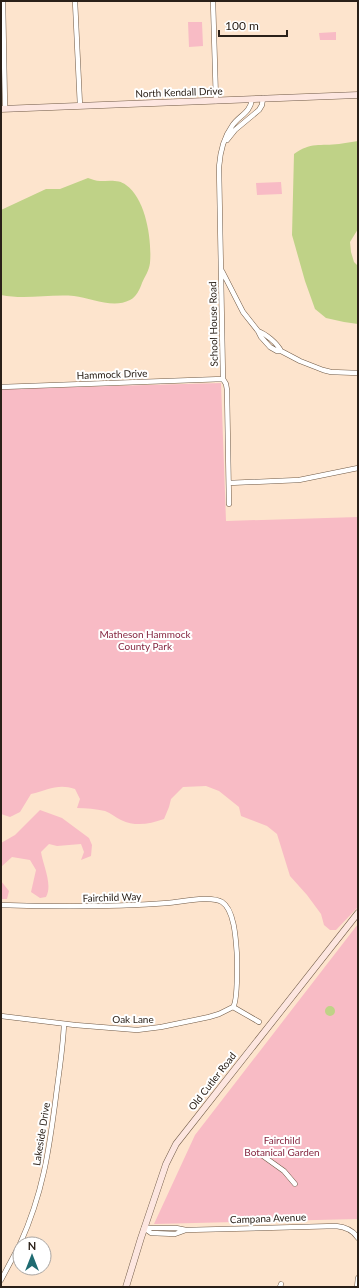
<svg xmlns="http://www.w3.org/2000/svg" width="359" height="1288" font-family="Lato,sans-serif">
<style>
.green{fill:#f8bbc5}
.water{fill:#bfd287}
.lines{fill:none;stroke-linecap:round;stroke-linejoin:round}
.street-casing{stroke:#705a46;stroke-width:5.5}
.secondary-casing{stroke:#705a46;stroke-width:7}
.street{stroke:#fff;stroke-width:4.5}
.secondary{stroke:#fde6e0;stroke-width:6}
.labels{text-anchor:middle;stroke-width:4;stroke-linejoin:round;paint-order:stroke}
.street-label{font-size:10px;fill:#2a2018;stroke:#fff}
.park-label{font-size:10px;fill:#852640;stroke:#fff}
</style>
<rect width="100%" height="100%" fill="#fde4cd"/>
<path class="green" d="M188 22H202L203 46 189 47Z
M336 32V40H320L319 33Z
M281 182 282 194 257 195 256 183Z
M221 383 226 521 358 517V907L336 930H330L324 925 321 914 307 895 290 876 277 834 267 826 241 816 239 807 219 791 206 786 183 787 171 799 169 807 164 819C149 824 136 827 121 820 116 818 111 813 105 811 96 809 86 808 77 808L80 799 75 789C58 783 48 790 31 794L20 812 10 817 1 814V389Z
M40 810 62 818 89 838 92 845 91 856 81 860 84 852 81 844 57 846 49 844 41 852C43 865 53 885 46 897L40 898 31 892 36 870 30 860 12 857 1 867V843L15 835Z
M1 881 9 891 7 899H1Z
M358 924V1219L154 1224 195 1135Z"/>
<path class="water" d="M358 141V229L350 242 351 252 354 262 358 266V324L344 322 326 318 315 309 305 281 292 235 294 154C310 142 321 146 339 144 345 143 352 142 358 141Z
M88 178C92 179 96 181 100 181 108 181 119 179 126 185 146 199 152 240 150 263 149 271 145 276 142 283 140 289 136 297 130 300 113 309 91 298 74 296 49 294 25 300 1 295V210L46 189H60Z
M325 1011a5 5 0 1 1 10 0a5 5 0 1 1-10 0Z"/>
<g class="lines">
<defs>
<path id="street" d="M3 1 5 108
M75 1 80 106
M213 1 216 101
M227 140 235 130 259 110 262 105 263 98
M222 271 243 312 258 331 261 337 270 347 277 351H281L300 361 323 370 331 372 358 373
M258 331C266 334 277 343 281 351
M1 387 223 379
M229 483 299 480 358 468
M229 504 227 390 226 384 223 379 219 167C220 153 224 137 232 126 239 115 250 114 252 99
M1 905C57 907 112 907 168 903 181 902 211 895 222 902 235 910 236 942 237 956 237 965 238 1001 233 1007
M233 1007 259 1022
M1 1016 75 1025 137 1030 161 1027 209 1017 219 1014 233 1007
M263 1156 284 1171 295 1184
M144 1228H176L186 1230 336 1226C346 1227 353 1230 358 1238
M144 1228 151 1233 175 1234 186 1230
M20 1244C43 1193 49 1151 56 1096 59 1072 63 1048 64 1024
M1 1280 20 1244
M280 1287 281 1284
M357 1287 358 1278"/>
<path id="secondary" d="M1 109 358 95
M126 1287 141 1238 166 1164 176 1144 358 913"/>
</defs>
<use href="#street" class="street-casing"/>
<use href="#secondary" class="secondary-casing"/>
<use href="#street" class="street"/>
<use href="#secondary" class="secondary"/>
</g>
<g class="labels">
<g class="street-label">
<text transform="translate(179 92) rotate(-2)" y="4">North Kendall Drive</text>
<text transform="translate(213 324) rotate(-91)" y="4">School House Road</text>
<text transform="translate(112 374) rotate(-2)" y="4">Hammock Drive</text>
<text transform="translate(112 897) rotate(-2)" y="4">Fairchild Way</text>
<text x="133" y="1023">Oak Lane</text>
<text transform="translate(212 1081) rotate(-52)" y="4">Old Cutler Road</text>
<text transform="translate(41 1134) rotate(-81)" y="4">Lakeside Drive</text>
<text transform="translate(268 1218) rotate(-2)" y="4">Campana Avenue</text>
</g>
<g class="park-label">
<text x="145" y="638">Matheson Hammock<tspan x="145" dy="12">County Park</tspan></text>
<text x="282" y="1144">Fairchild<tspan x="282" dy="12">Botanical Garden</tspan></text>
</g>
</g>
<rect width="359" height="1288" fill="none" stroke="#2a2018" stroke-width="4"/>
<g transform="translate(32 1256)"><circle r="19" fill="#ffffff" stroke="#aaa6a3"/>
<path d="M0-3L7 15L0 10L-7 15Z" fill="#1f6b71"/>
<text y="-6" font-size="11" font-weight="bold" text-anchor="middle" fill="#2a2018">N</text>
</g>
<path d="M219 30v6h68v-6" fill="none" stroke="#2a2018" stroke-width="2"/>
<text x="225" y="30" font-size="12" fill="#2a2018" stroke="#ffffff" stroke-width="3" paint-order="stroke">100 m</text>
</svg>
